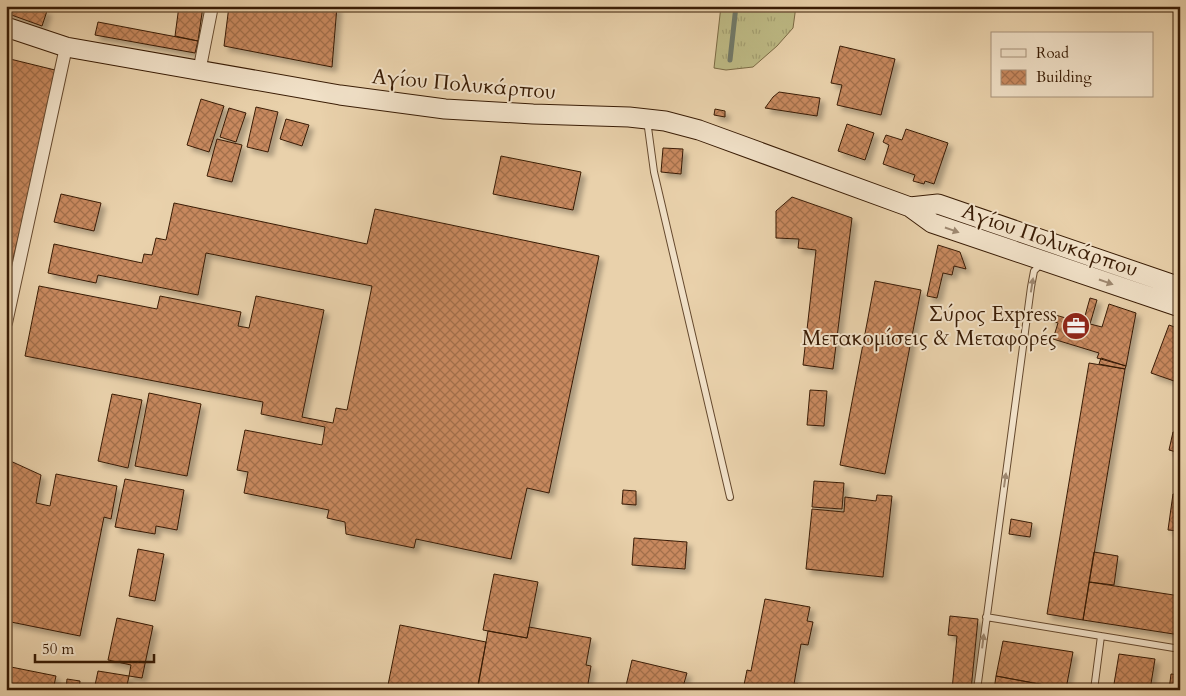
<svg xmlns="http://www.w3.org/2000/svg" width="1186" height="696" font-family="Cardo,serif">
<style>
.grass{fill:url(#grass-tufts);stroke:#7b6a44}
.lines{fill:none;stroke-linecap:round;stroke-linejoin:round}
.stream{stroke:#717968;stroke-width:5}
.building{fill:url(#building-cross-hatch);stroke:#391c05;filter:url(#shadow)}
.lane-casing{stroke:#65492e;stroke-width:8}
.street-casing{stroke:#65492e;stroke-width:14}
.secondary-casing{stroke:#391c05;stroke-width:21}
.lane{stroke:#f1e1c8;stroke-width:6}
.street{stroke:#f1e1c8;stroke-width:12}
.secondary{stroke:#f1e1c8;stroke-width:19}
.oneway{fill:#9e8870}
.labels{text-anchor:middle;stroke-width:4;stroke-linejoin:round;paint-order:stroke}
.street-label{font-size:21px;fill:#391c05;stroke:#f1e1c8}
.poi-label{font-size:21px;fill:#391c05;stroke:#f1e1c8;text-anchor:end}
</style>
<defs>
<pattern id="grass-tufts" width="24" height="20" patternUnits="userSpaceOnUse" patternTransform="scale(1.25)"><rect width="24" height="20" fill="#bdb984"/><path d="M3 7l-1-3M5 7V3M7 7l1-3M15 17l-1-3M17 17v-4M19 17l1-3" fill="none" stroke="#a39e70"/></pattern>
<pattern id="building-cross-hatch" width="8" height="8" patternUnits="userSpaceOnUse" patternTransform="scale(1.25)"><rect width="8" height="8" fill="#c8895f"/><path d="M0 0l8 8M0 8l8-8" fill="none" stroke="#a36f4c"/></pattern>
<filter id="shadow"><feDropShadow dx="4.5" dy="4.5" stdDeviation="2.5" flood-color="#0004"/></filter>
</defs>
<rect width="100%" height="100%" fill="#e9d1ab"/>
<filter id="stains"><feTurbulence type="fractalNoise" baseFrequency=".004" numOctaves="4"/><feColorMatrix values="0 0 0 0 .2 0 0 0 0 .09 0 0 0 0 .02 0 0 0 .5 -.17"/></filter>
<radialGradient id="worn" r=".72"><stop offset=".6" stop-color="#630" stop-opacity="0"/><stop offset="1" stop-color="#630" stop-opacity=".3"/></radialGradient>
<path class="grass" d="M721 6H796L793 28 777 46 753 67 726 70 714 68Z"/>
<g class="lines">
<path class="stream" d="M730 60 736 6"/>
</g>
<path class="building" d="M6 6H33L47 11 42 26 6 13Z
M179 6H203L198 41 175 36Z
M229 6H337L332 67 224 46Z
M98 22 198 41 195 53 95 35Z
M840 46 895 59 881 115 837 105 842 85 831 83Z
M6 58 59 71 6 288Z
M779 92 820 98 817 116 765 108 773 97Z
M201 99 224 106 209 152 187 145Z
M256 107 278 112 268 152 247 147Z
M229 108 246 113 236 142 220 137Z
M715 109 725 111V117L714 115Z
M286 119 309 125 302 146 280 139Z
M847 124 874 133 865 160 838 151Z
M906 129 948 143 934 184 925 181 924 184 913 181 915 175 883 164 889 145 883 142 886 135 902 140Z
M217 139 242 145 232 182 207 176Z
M663 148 683 149 681 174 661 172Z
M501 156 581 172 573 210 493 194Z
M61 194 101 203 94 231 54 222Z
M792 197 852 218 833 369 803 365 816 250 798 248 799 239 776 238V211Z
M174 203 367 244 375 209 599 256 549 493 527 488 511 559 416 539 414 548 346 534 345 522 327 518 329 510 244 493 248 472 237 470 245 430 322 445 325 427 261 414 263 402 25 356 39 286 157 309 160 296 241 312 238 326 249 328 256 296 324 310 302 417 333 423 336 408 347 410 372 286 206 253 198 295 98 275 96 283 48 273 54 244 142 263 144 254 152 255 156 238 166 240Z
M938 245 960 252 966 269 954 266 952 275 943 273 937 298 927 296Z
M875 281 921 290 885 474 840 465Z
M1090 298 1097 300 1090 324 1102 327 1109 304 1136 313 1126 366 1097 358 1099 353 1053 339 1058 323 1050 320 1052 314 1083 323Z
M1169 325 1180 329V383L1151 373Z
M1101 358 1126 366 1125 369 1099 364Z
M1089 363 1125 369 1083 620 1047 614Z
M810 390 827 391 824 426 807 425Z
M149 393 201 404 187 476 135 466Z
M112 394 142 400 128 468 98 461Z
M1173 432 1180 433V453L1169 450Z
M6 459 41 475 36 503 50 506 56 474 117 486 111 519 104 517 80 636 6 621Z
M125 479 184 490 177 530 156 526 155 534 115 527Z
M814 481 844 483 842 509 812 507Z
M623 490 636 491V505L622 504Z
M1173 494 1180 495V531L1168 530Z
M877 495 892 496 883 577 806 569 812 509 844 512 845 497 876 501Z
M1011 519 1032 523 1030 537 1009 534Z
M634 538 687 542 685 569 632 565Z
M138 549 164 554 155 601 129 596Z
M1094 552 1118 556 1114 585 1089 582Z
M494 574 538 582 527 638 483 630Z
M1089 582 1180 596V635L1083 620Z
M765 599 810 607 807 621 813 622 808 645 801 644 794 684H798L797 690H743L747 670 751 671Z
M950 616 978 619 971 690H952L957 636 948 635Z
M117 618 153 626 142 678 129 676 131 665 108 660Z
M400 625 486 642 477 690H387Z
M529 627 591 638 586 665 591 666 587 690H494L478 687 488 631 527 638Z
M1003 641 1073 652 1066 689 996 676Z
M1119 654 1155 659 1150 690H1113Z
M632 660 687 673 682 690H625Z
M6 666 56 676 53 690H6Z
M98 671 129 676 126 690H94Z
M1171 674 1180 675V690H1169Z
M996 676 1066 689 994 690Z
M67 679 80 681 79 690H66Z"/>
<g class="lines">
<defs>
<path id="lane" d="M647 120 654 172 730 497
M986 617 1180 649
M977 690 1031 287 1034 271 1042 263
M1094 690 1101 636"/>
<path id="street" d="M199 72 212 6
M6 323 66 47"/>
<path id="secondary" d="M6 27 66 47 340 95 445 109 533 114 629 117 665 121 699 130 910 207 932 223 1180 307
M910 207 938 204 1180 287"/>
</defs>
<use href="#lane" class="lane-casing"/>
<use href="#street" class="street-casing"/>
<use href="#secondary" class="secondary-casing"/>
<use href="#lane" class="lane"/>
<use href="#street" class="street"/>
<use href="#secondary" class="secondary"/>
</g>
<defs><path id="oneway-solid" d="M-6-.8H1V-3.2L6.5 0L1 3.2V.8H-6Z" transform="scale(1.25)"/></defs>
<g class="oneway">
<use href="#oneway-solid" transform="translate(952 230) rotate(19)"/>
<use href="#oneway-solid" transform="translate(1106 282) rotate(19)"/>
<use href="#oneway-solid" transform="translate(1032 285) rotate(-81)"/>
<use href="#oneway-solid" transform="translate(1005 480) rotate(-82)"/>
<use href="#oneway-solid" transform="translate(983 641) rotate(-83)"/>
</g>
<defs>
<symbol id="office-disc" viewBox="-11 -11 22 22"><circle r="9.5" fill="#8f2418" stroke="#f1e1c8"/><path d="M-6-3h4V-5.5h4V-3h4V5H-6ZM-1-4.5V-3h2v-1.5ZM-6 0V1H6V0Z" fill="#fff"/></symbol>
</defs>
<g fill-rule="evenodd">
<use href="#office-disc" x="1060" y="310" width="32" height="32"/>
</g>
<g class="labels">
<g class="street-label">
<text transform="translate(464 84) rotate(5)" y="7">Αγίου Πολυκάρπου</text>
<text transform="translate(1050 240) rotate(19)" y="7">Αγίου Πολυκάρπου</text>
</g>
<g class="poi-label">
<text x="1057" y="321">Σύρος Express<tspan x="1057" dy="24">Μετακομίσεις &amp; Μεταφορές</tspan></text>
</g>
</g>
<rect width="1186" height="696" fill="none" stroke="#e9d1ab" stroke-width="25"/>
<rect x="8" y="8" width="1171" height="681" fill="none" stroke="#391c05" stroke-width="2.5"/>
<rect x="12" y="12" width="1161" height="671" fill="none" stroke="#391c05"/>
<rect x="991" y="32" width="162" height="65" fill="#f1e1c8" stroke="#a7927a"/>
<rect x="1001" y="49" width="25" height="8" fill="#f1e1c8" stroke="#a7927a"/>
<text x="1036" y="58" font-size="15" fill="#391c05">Road</text>
<rect x="1001" y="70" width="25" height="15" fill="url(#building-cross-hatch)" stroke="#a7927a"/>
<text x="1036" y="82" font-size="15" fill="#391c05">Building</text>
<path d="M35 654v8h119v-8" fill="none" stroke="#391c05" stroke-width="2.5"/>
<text x="42" y="654" font-size="15" fill="#391c05" stroke="#f1e1c8" stroke-width="4" paint-order="stroke">50 m</text>
<rect width="100%" height="100%" filter="url(#stains)"/>
<rect width="100%" height="100%" fill="url(#worn)"/>
</svg>
